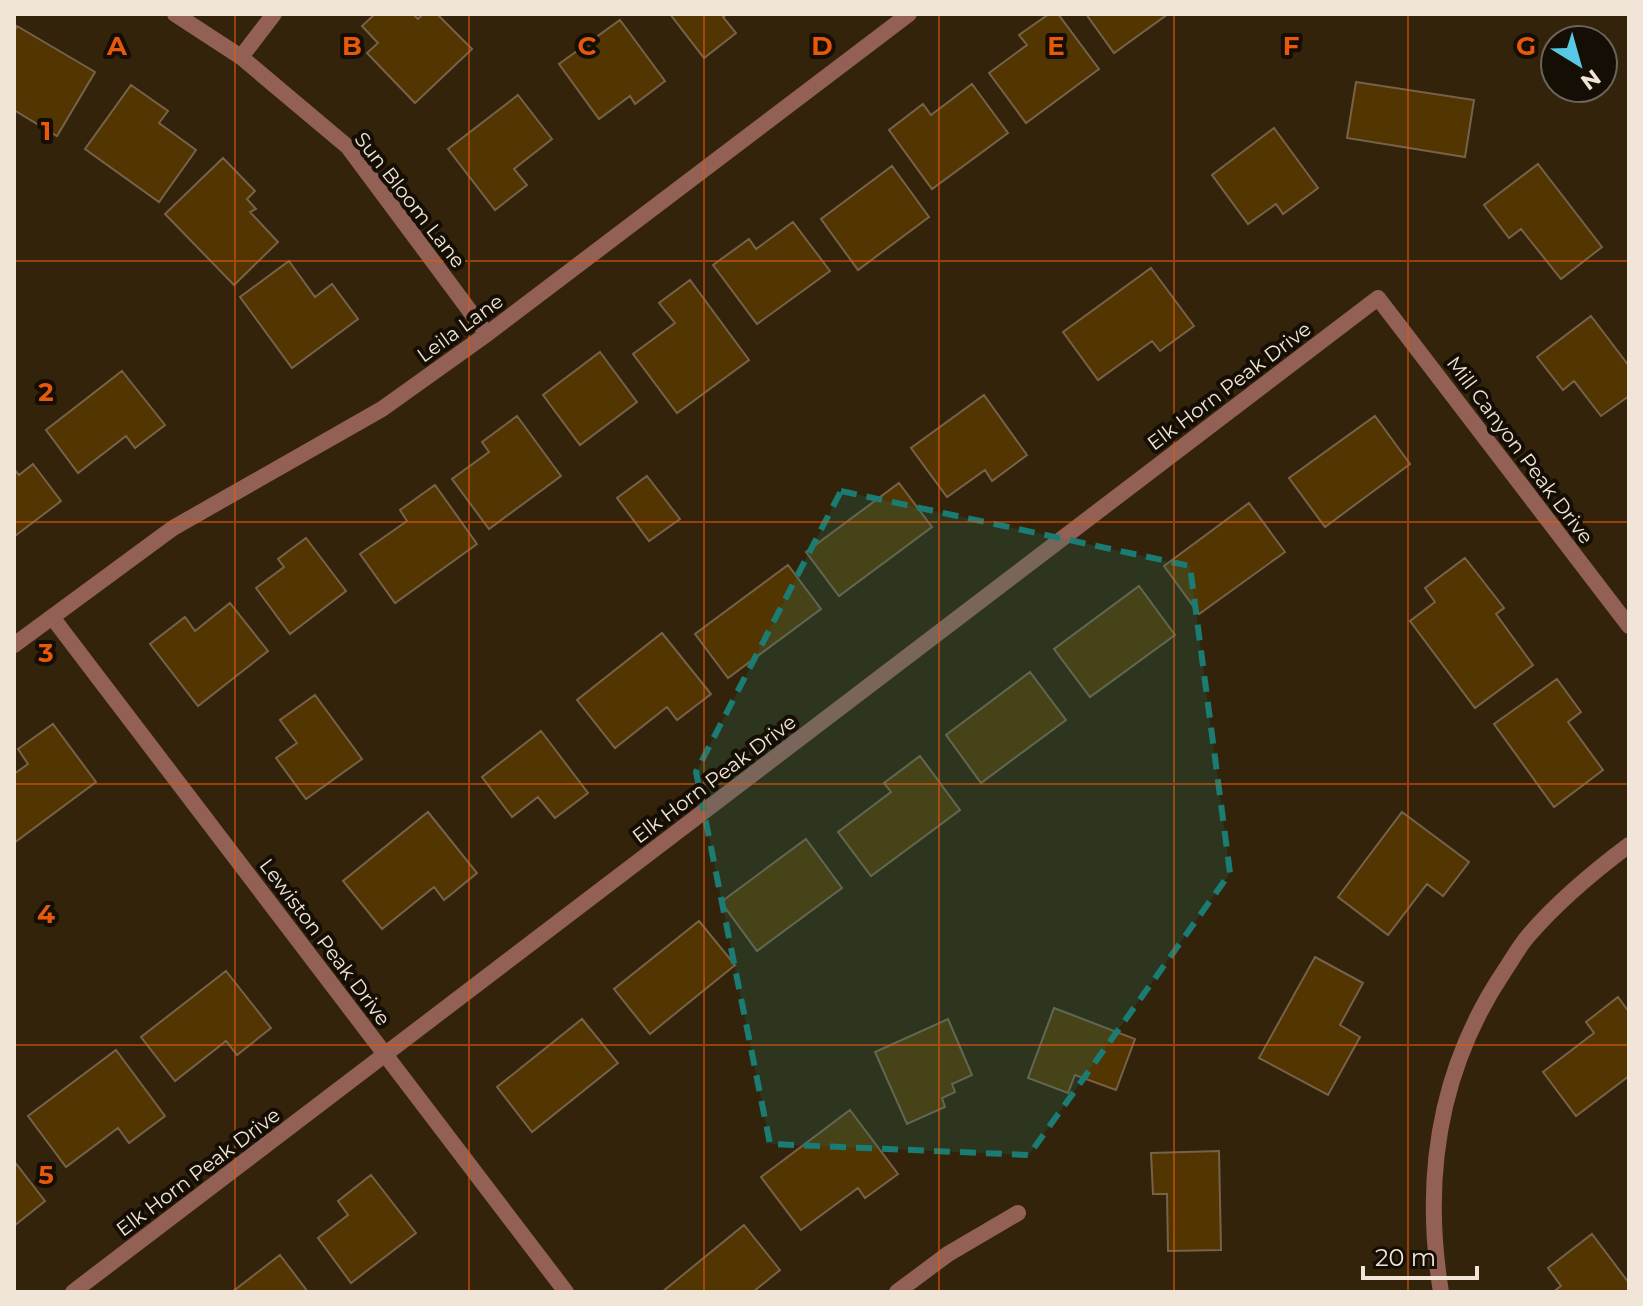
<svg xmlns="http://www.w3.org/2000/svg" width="1643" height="1306" font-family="Montserrat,sans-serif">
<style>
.building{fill:#533502;stroke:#756249;stroke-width:2}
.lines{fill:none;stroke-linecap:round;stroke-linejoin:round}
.street{stroke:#926054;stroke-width:16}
.marked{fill:#1a7c73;fill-opacity:0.2;stroke:#1a7c73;stroke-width:6;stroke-dasharray:16 10;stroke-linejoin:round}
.grid{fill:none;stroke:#e8590c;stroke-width:2;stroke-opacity:0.55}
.labels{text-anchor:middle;stroke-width:8;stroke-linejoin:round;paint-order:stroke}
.street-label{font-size:20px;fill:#f0e5d7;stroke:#150e05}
.grid-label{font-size:26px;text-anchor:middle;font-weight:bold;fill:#e8590c;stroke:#150e05;stroke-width:8;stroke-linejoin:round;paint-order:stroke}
</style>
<rect width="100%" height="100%" fill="#34230b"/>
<path class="building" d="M375 14H413L418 19 423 14H437L472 49 415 103 367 53 378 43 362 26Z
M670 14H727L723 17 736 33 704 58Z
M1049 14H1058L1099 69 1026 123 989 73 1027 45 1019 35Z
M1086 14H1168L1114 53Z
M620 20 665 81 635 104 630 96 599 119 559 64Z
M17 26 95 72 57 136 14 110V32Z
M1356 82 1474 100 1465 157 1347 138Z
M972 84 1008 133 932 189 889 130 923 104 931 115Z
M131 85 168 111 159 123 196 150 159 202 85 149Z
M518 95 552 139 514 169 527 185 495 210 448 149Z
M1274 128 1318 188 1283 214 1276 204 1248 224 1212 175Z
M223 158 255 191 247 199 256 209 250 212 278 242 234 285 165 214Z
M1538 164 1602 247 1561 279 1521 229 1509 238 1484 205Z
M892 166 929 217 858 270 821 219Z
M793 222 830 271 757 324 713 265 749 239 756 249Z
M289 261 315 297 332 284 358 319 292 368 240 297Z
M1151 268 1194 326 1160 351 1152 341 1098 380 1063 332Z
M690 280 749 360 677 413 633 354 675 323 659 303Z
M1591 316 1629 366V396L1601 416 1574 381 1563 390 1537 357Z
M600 352 637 402 580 445 543 395Z
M122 371 165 425 135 448 126 436 78 473 46 430Z
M984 395 1027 455 992 481 985 470 947 497 911 448Z
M517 416 561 476 489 529 452 479 489 452 482 442Z
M1375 416 1410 464 1325 527 1289 478Z
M33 464 61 501 15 536 14 469 19 475Z
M647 476 680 519 649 541 617 498Z
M899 483 932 527 839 596 806 552Z
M435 485 477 544 395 603 360 554 407 521 400 510Z
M1249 503 1285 552 1199 614 1164 566Z
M306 538 346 591 290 634 256 588 284 567 278 559Z
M1465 558 1504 608 1496 614 1533 665 1475 708 1410 621 1435 602 1425 588Z
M788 565 821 609 728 678 695 634Z
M1139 586 1175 635 1090 697 1054 649Z
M230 603 268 651 198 706 150 644 185 617 195 631Z
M662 633 711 694 677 720 667 707 615 748 577 700Z
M1030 672 1066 720 981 783 946 735Z
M1557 679 1581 712 1568 722 1603 770 1554 807 1494 724Z
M315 695 362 759 306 799 276 758 297 743 280 720Z
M53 724 96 782 14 843V774L28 764 18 749Z
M541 731 588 793 555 818 538 797 512 817 482 777Z
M920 756 960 810 871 876 838 832 891 792 884 783Z
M428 812 477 873 444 900 434 887 382 929 343 881Z
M1402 812 1469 862 1443 896 1427 884 1388 935 1338 897Z
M806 839 842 888 757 951 721 902Z
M699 921 735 965 650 1034 614 989Z
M1315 957 1363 983 1340 1025 1360 1037 1328 1095 1259 1058Z
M226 971 271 1028 237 1055 226 1041 175 1081 141 1037Z
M1618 997 1629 1012V1076L1576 1116 1543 1072 1594 1033 1586 1022Z
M1054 1008 1135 1039 1116 1090 1075 1075 1068 1093 1028 1078Z
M582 1019 618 1063 532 1132 497 1087Z
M948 1019 972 1075 952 1084 955 1092 942 1098 945 1107 907 1124 875 1052Z
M116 1050 165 1116 129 1143 118 1128 66 1167 28 1116Z
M850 1110 898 1174 865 1198 858 1188 801 1230 761 1177Z
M1219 1151 1221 1250 1168 1251 1167 1194H1153L1151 1153Z
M14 1161 45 1201 14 1226Z
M371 1175 416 1233 351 1283 318 1238 348 1215 338 1201Z
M744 1225 780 1270 753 1292H662Z
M1592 1234 1629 1283V1292H1553L1561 1286 1548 1268Z
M280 1255 308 1292H232Z"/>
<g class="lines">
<path class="street" d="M175 14 241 57 348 147 487 334
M241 57 274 14
M52 617 566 1292
M14 645 173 528 382 409 487 334 909 14
M73 1292 1378 298 1629 626
M897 1292 948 1254 1018 1213
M1441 1292C1422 1176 1439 1068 1505 970 1513 958 1520 945 1529 935 1559 900 1593 872 1629 845"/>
</g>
<path class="marked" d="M841 491 1190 566 1230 873 1029 1155 770 1144 696 772Z"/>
<path class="grid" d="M235 14V1292M469 14V1292M704 14V1292M939 14V1292M1174 14V1292M1408 14V1292M14 261H1629M14 522H1629M14 784H1629M14 1045H1629"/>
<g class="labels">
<g class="street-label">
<text transform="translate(410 200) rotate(52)" y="7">Sun Bloom Lane</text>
<text transform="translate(460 328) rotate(-36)" y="7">Leila Lane</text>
<text transform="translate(1229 386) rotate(-37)" y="7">Elk Horn Peak Drive</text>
<text transform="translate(1520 450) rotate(53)" y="7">Mill Canyon Peak Drive</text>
<text transform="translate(714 779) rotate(-37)" y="7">Elk Horn Peak Drive</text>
<text transform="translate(325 942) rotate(53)" y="7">Lewiston Peak Drive</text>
<text transform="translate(198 1172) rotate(-37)" y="7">Elk Horn Peak Drive</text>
</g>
</g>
<g class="grid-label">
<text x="117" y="55">A</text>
<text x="352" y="55">B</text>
<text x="587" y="55">C</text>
<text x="822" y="55">D</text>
<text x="1056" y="55">E</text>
<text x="1291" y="55">F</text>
<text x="1526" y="55">G</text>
<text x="46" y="140">1</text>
<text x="46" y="401">2</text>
<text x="46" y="662">3</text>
<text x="46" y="923">4</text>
<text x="46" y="1184">5</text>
</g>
<rect width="1643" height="1306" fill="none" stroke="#f0e5d7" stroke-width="32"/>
<g transform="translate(1579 64) rotate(143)"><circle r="38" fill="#150e05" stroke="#6d6459" stroke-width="2"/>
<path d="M0-6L14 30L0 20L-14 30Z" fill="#59c8e4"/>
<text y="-12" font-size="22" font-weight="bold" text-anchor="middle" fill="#f0e5d7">N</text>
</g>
<path d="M1363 1266v12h114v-12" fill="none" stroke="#f0e5d7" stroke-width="4"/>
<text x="1375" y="1266" font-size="24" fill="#f0e5d7" stroke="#150e05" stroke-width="6" paint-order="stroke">20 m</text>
</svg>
